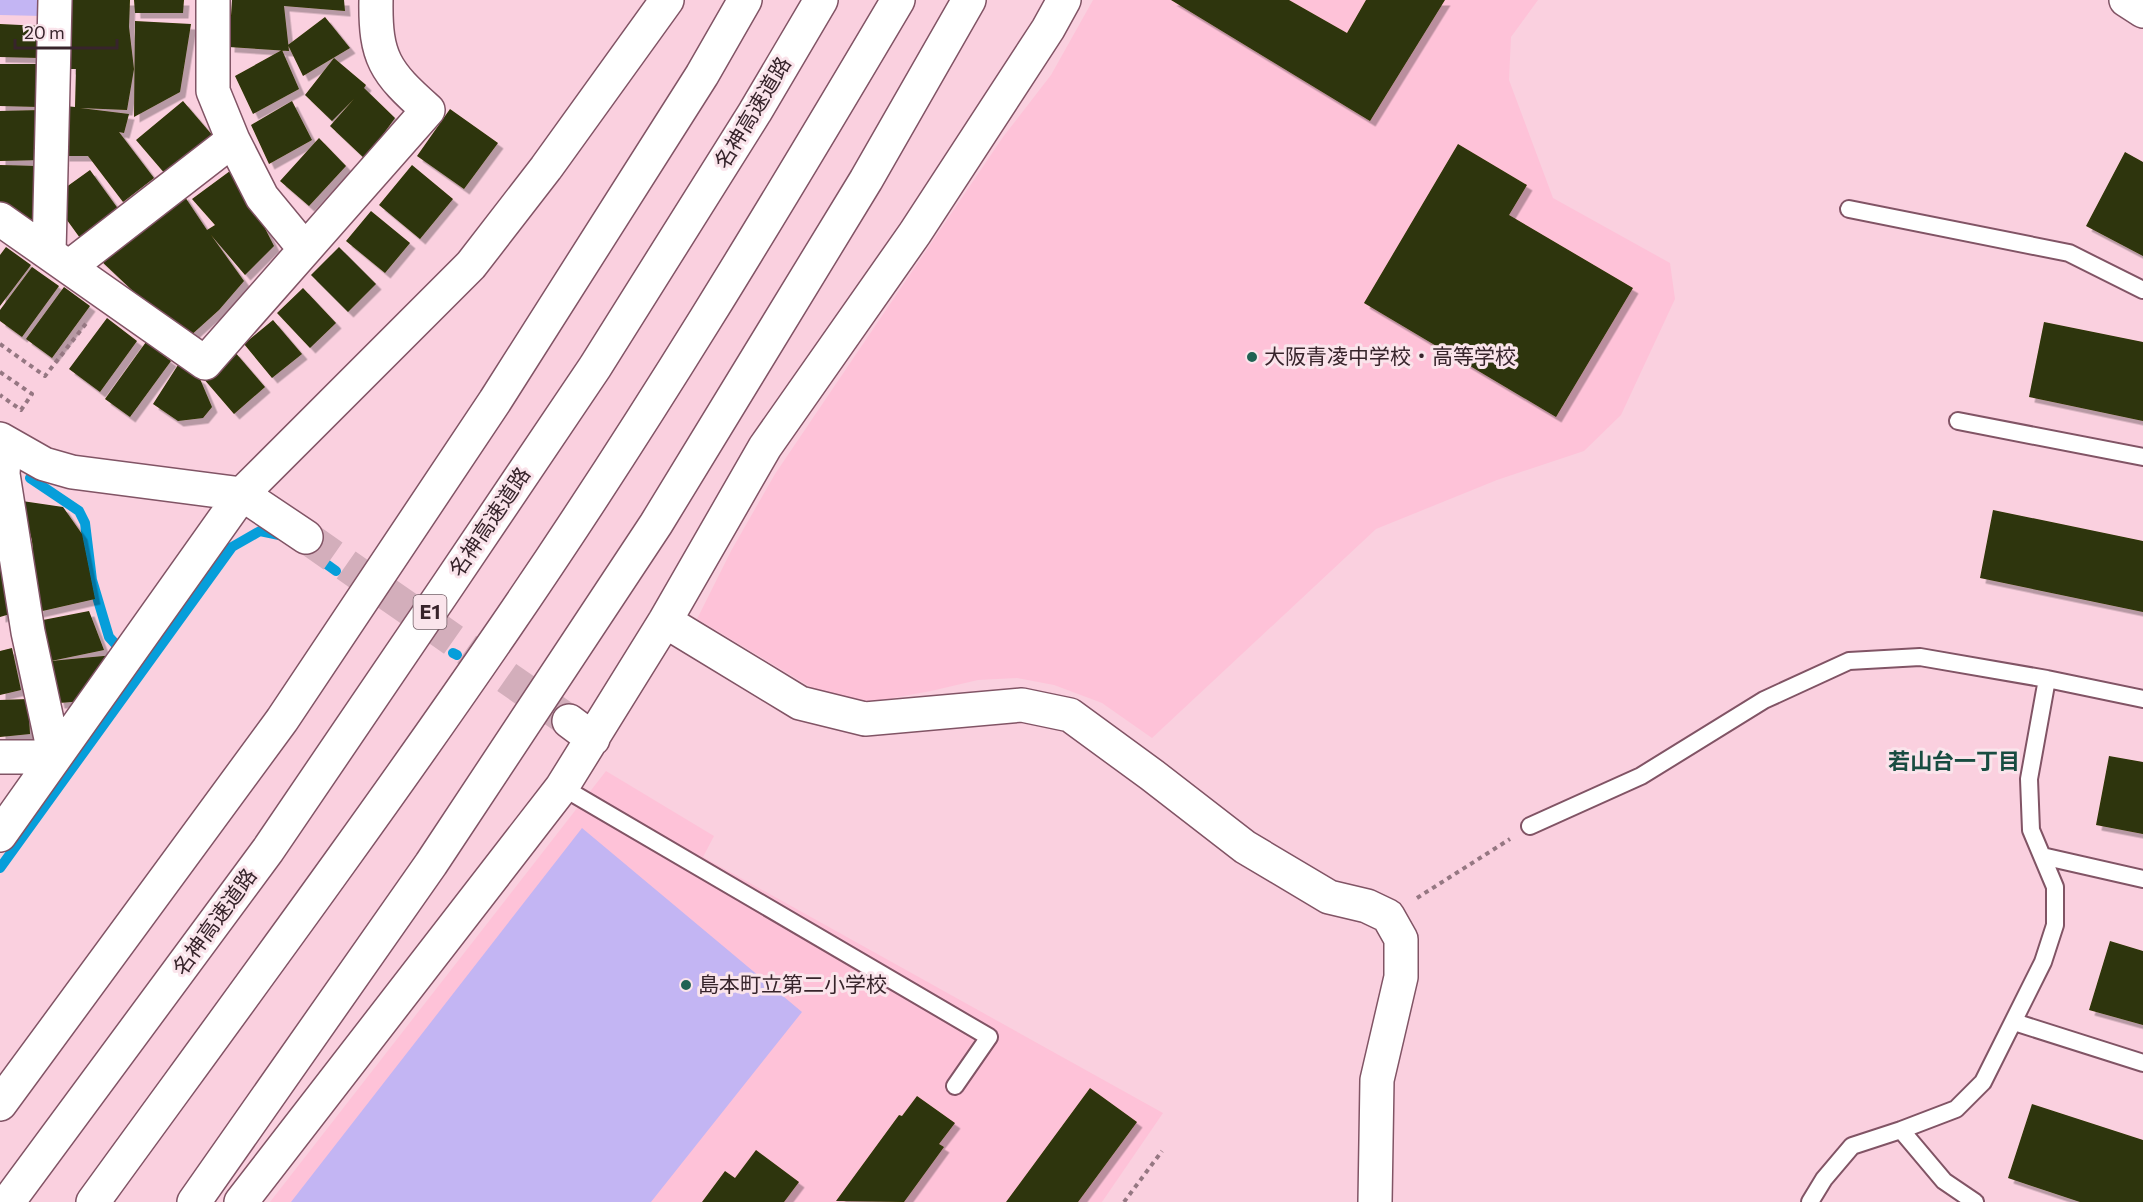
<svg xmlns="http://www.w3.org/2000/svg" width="2143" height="1202" font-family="Commissioner,'Noto Sans JP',sans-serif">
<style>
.built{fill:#fec2d8}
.green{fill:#c3b5f3}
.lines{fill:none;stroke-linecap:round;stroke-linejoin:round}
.stream{stroke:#069eda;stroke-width:10}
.building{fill:#2f3407;filter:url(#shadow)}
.minor-tunnel{stroke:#d3aebb;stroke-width:33;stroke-dasharray:33 16;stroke-linecap:butt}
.service-casing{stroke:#815465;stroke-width:20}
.minor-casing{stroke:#815465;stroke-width:36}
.tertiary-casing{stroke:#815465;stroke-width:36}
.motorway-casing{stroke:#815465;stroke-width:36}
.path{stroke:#957782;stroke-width:4;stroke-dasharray:4.5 4.5;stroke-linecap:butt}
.service{stroke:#fff;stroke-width:16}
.minor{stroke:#fff;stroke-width:33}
.tertiary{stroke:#fff;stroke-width:33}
.motorway{stroke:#fff;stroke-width:33}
.poi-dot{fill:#1f6253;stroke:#fae4eb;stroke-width:2}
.labels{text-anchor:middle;stroke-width:6;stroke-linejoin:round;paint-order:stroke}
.shield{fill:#fae4eb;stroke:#725e65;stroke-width:1.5}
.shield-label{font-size:20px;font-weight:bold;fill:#37242b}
.street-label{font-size:21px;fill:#37242b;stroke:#fae4eb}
.poi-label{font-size:21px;fill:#37242b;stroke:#fae4eb;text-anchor:start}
.neighbourhood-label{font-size:22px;font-weight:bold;fill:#174c40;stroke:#fae4eb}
</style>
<defs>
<filter id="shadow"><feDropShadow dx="5.5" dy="5.5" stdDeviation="0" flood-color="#0004"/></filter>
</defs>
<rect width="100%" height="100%" fill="#fad0df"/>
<path class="built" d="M1093 0H1538L1511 37 1509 80 1553 198 1670 263 1675 299 1621 415 1584 451 1497 480 1376 529 1152 738 1102 703 1054 685 1017 678 978 680 931 691 871 702 814 689 697 619 731 551 775 474 1003 137 1051 75Z
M606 771 714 836 703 857 1163 1113 1102 1202H270Z"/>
<path class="green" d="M0 0H45L43 16 0 15Z
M582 828 802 1012 651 1202H291Z"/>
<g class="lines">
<path class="stream" d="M30 478 79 511 85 523 92 580 109 637 120 649
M300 545 336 571
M453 653 457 655
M0 868 232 547 260 531 284 536"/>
</g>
<path class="building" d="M67 0H130L129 27 134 69 127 110 80 108 129 114 124 133 119 132 154 178 123 202 88 156H64L65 106 75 107 76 69H70Z
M134 0H184L183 13H135Z
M232 0H344L345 11 284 6 289 51 229 47Z
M1171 0H1289L1347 33 1366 0H1445L1370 121Z
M325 17 350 48 303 76 288 45Z
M135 21 191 24 180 92 134 117Z
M0 24 41 26 40 58 0 57Z
M282 50 299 89 253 114 235 76Z
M334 58 366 85 364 88 395 118 365 159 330 126 354 99 332 121 305 95Z
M0 64H41L40 107 0 106Z
M183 101 213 136 166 175 136 140Z
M292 101 312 140 269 164 251 125Z
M450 109 498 143 464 189 417 156Z
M42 110V160L0 161V111Z
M319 138 346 166 309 206 280 181Z
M1458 144 1527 185 1509 215 1633 288 1556 417 1364 303Z
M2125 152 2143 162V256L2086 226Z
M0 165 41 166 40 229 0 209Z
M412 165 453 199 420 239 379 205Z
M90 170 119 210 80 238 51 198Z
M230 171 250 199 274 246 245 275 211 235 244 281 219 310 189 337 135 293 98 258 183 194 207 230 215 225 192 199Z
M371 211 410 243 385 273 346 241Z
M6 247 31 265 0 306V255Z
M339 247 376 284 348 312 311 275Z
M32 267 59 286 22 337 0 321V310Z
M64 287 90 306 52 358 26 339Z
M303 288 336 323 310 348 277 313Z
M107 318 137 341 100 392 69 369Z
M273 320 302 354 272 378 244 344Z
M2044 322 2143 342V421L2029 397Z
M146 342 171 361 130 417 105 399Z
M234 351 265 387 234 414 203 378Z
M178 365 200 379 212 407 203 418 178 421 153 404Z
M22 501 63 507 82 534 95 599 38 612 32 541Z
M1993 510 2143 541V612L1980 578Z
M0 565 3 574 10 614 0 617Z
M89 611 104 650 51 661 43 620Z
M12 648 21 690 0 695V651Z
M114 655 96 700 59 703 51 661Z
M28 699 30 734 0 737V700Z
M2109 756 2143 762V834L2096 825Z
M2110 941 2143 951V1025L2089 1010Z
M1090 1088 1137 1122 1078 1202H1006Z
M917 1096 955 1123 939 1144 944 1147 904 1202 836 1201 899 1115 902 1116Z
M2032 1104 2143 1140V1202H2080L2008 1178Z
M756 1150 799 1182 784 1202H702L725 1171 735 1178Z"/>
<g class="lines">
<path class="minor-tunnel" d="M306 537 569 721"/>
<defs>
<path id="service" d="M1849 209 2069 253 2143 290
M1958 421 2143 457
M562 787 989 1037 955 1086
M1530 826 1641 776 1764 700 1849 661 1920 657 2047 679 2143 699
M2042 856 2143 879
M2014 1022 2143 1063
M1901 1130 1944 1181 1975 1202
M1810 1202 1824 1179 1852 1146 1901 1130 1956 1109 1983 1082 2043 962 2055 925V887L2031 830 2029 779 2047 679"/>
<path id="minor" d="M213 0V91L233 140 262 197 304 248
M0 219 205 363 428 110C385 72 375 58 376 0
M49 253 55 0
M69 267 233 140
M0 439 44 464 72 472 242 494 306 537
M665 621 800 703 865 719 1022 705 1070 715 1152 775 1245 847 1329 897 1367 906 1388 916 1401 939V977L1377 1080 1375 1202
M569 721 593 739
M0 757H55L28 632 3 474 5 442
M0 835 242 494 471 265 546 168 667 0
M241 1202 562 787 665 621 765 447 915 233 1048 29 1064 0"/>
<path id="tertiary" d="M2126 0 2143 11"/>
<path id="motorway" d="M0 1104 282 720 495 401 702 75 745 0
M8 1202 268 850 448 585 595 367 755 112 821 0
M93 1202C231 1012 371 823 504 629 644 425 772 213 898 0
M194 1202 431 864 656 524 866 180 969 0"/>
</defs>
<use href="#service" class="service-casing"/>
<use href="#minor" class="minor-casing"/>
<use href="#tertiary" class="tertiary-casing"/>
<use href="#motorway" class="motorway-casing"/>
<path class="path" d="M0 344 45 376 88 321
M0 372 32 394 21 410 0 395
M1417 898 1510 839
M1124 1202 1162 1151"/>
<use href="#service" class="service"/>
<use href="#minor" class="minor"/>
<use href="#tertiary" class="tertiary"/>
<use href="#motorway" class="motorway"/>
</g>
<g class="poi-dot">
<circle cx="1252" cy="357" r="6"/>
<circle cx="686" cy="985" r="6"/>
</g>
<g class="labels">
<rect class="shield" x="413.5" y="595" width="33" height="34" rx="4.5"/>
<g class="shield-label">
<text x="430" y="619">E1</text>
</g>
<g class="street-label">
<text transform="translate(753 113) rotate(-59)" y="7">名神高速道路</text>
<text transform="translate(490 522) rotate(-56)" y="7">名神高速道路</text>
<text transform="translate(215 922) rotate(-54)" y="7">名神高速道路</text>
</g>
<g class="poi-label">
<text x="1264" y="364">大阪青凌中学校・高等学校</text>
<text x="698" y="992">島本町立第二小学校</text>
</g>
<g class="neighbourhood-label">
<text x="1954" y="769">若山台一丁目</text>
</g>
</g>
<path d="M15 39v9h102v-9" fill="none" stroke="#37242b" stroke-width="3"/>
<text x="24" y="39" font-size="18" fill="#37242b" stroke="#fae4eb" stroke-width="4.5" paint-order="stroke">20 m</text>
</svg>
